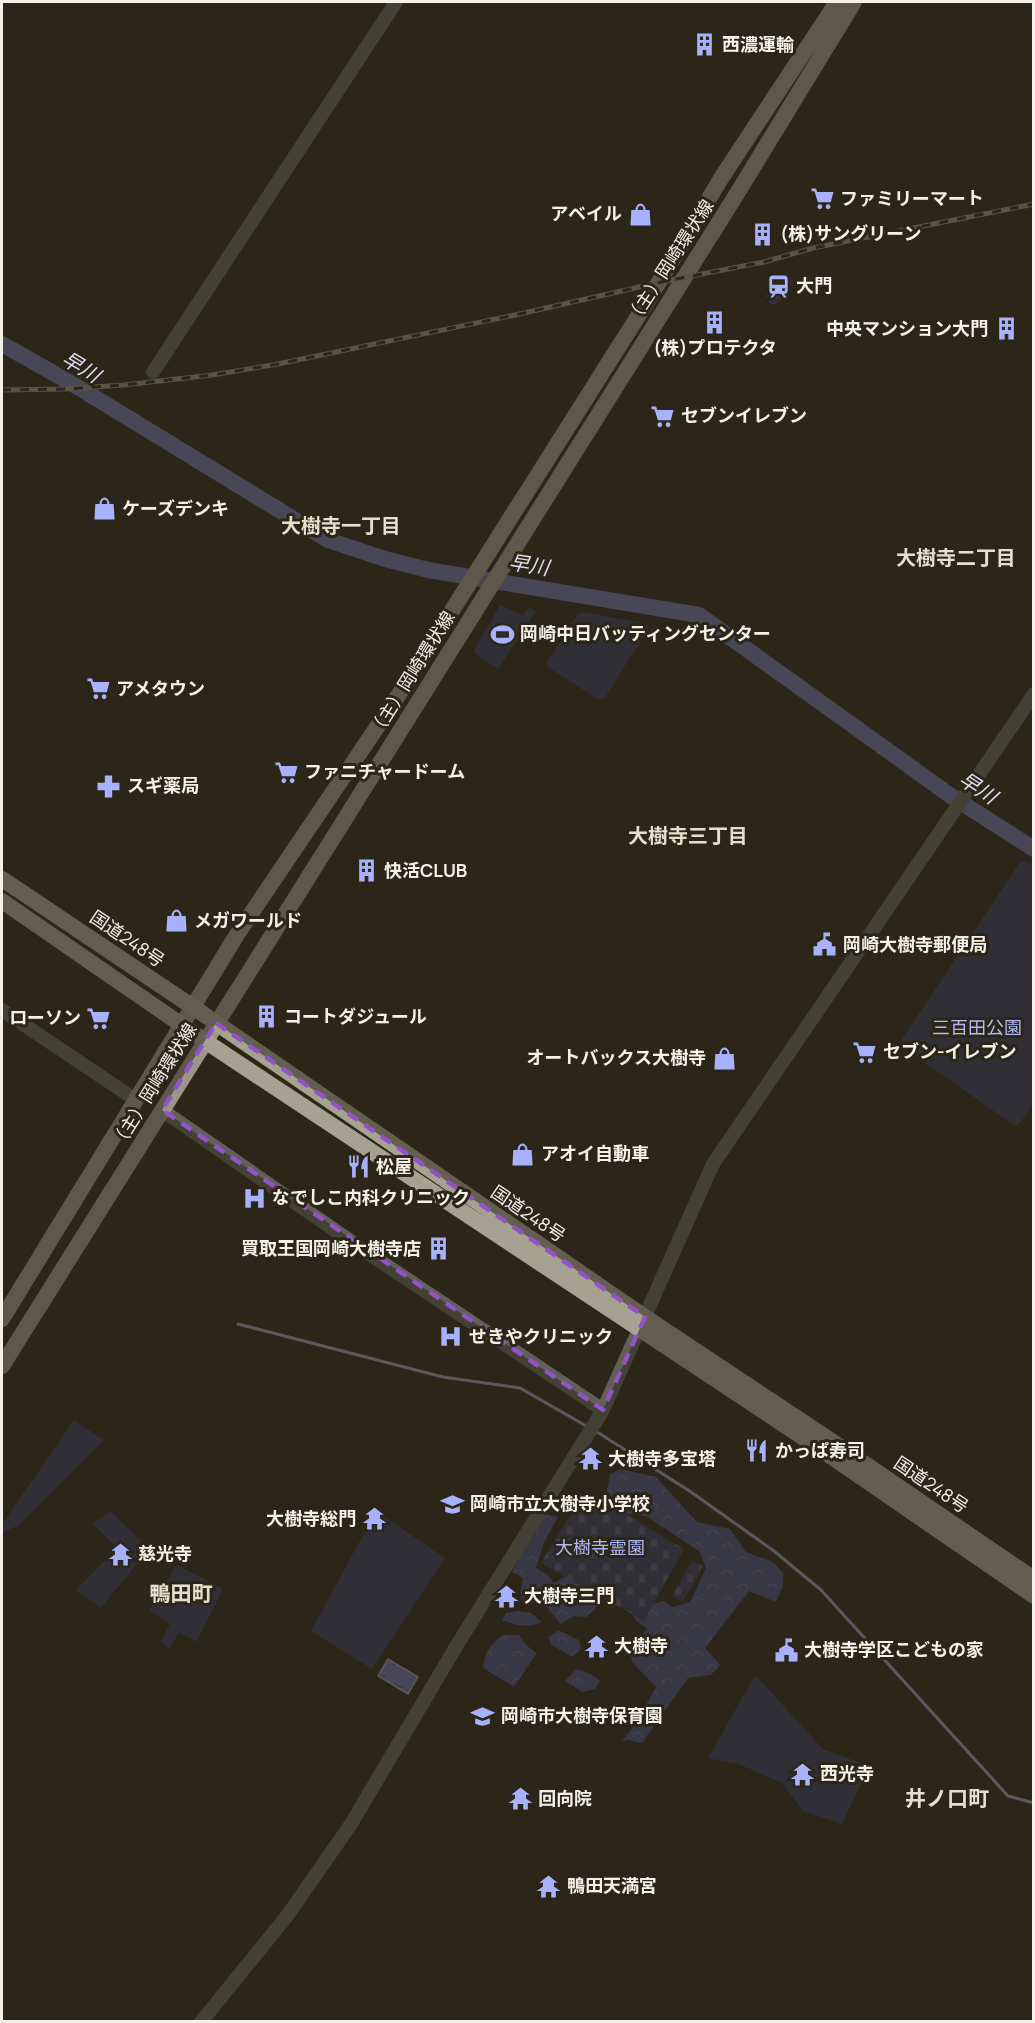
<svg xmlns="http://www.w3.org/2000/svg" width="1035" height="2023" font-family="Manrope,'Noto Sans JP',sans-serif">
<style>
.grass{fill:url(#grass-dots)}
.forest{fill:url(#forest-crowns)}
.cemetery{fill:url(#cemetery-stones)}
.park{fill:#363a5c}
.water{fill:url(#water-ripples);stroke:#9397b8;stroke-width:1.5}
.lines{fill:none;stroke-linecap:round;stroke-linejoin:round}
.stream{stroke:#9397b8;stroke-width:3}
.river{stroke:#6a70a4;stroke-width:16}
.tertiary{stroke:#615f58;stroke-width:14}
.primary{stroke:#9b9688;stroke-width:16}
.trunk{stroke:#a6a292;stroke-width:16}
.rail-casing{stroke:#8e8a7e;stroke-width:5}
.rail{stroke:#2b2618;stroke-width:3;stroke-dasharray:9;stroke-linecap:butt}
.marked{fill:none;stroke:#9353c7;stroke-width:4.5;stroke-dasharray:12 8;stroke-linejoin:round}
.labels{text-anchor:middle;stroke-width:6;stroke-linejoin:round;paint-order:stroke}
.poi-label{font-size:18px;font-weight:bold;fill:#f4f1e8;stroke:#2b2618;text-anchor:start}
.street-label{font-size:18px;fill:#f4f1e8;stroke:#2b2618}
.park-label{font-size:18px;fill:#b1b9f8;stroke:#2b2618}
.water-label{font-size:20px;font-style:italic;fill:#dfe1f2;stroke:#2b2618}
.neighbourhood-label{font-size:20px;font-weight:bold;fill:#e5dfcd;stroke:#2b2618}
.quarter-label{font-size:21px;font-weight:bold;fill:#e5dfcd;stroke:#2b2618}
</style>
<defs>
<pattern id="grass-dots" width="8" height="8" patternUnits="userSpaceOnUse" patternTransform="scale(1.5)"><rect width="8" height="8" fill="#363a5c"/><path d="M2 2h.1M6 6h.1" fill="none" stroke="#545773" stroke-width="1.8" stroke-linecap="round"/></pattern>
<pattern id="forest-crowns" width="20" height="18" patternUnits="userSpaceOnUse" patternTransform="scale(1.5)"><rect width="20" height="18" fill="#474c7d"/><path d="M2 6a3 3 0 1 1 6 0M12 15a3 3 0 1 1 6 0" fill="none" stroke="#62668f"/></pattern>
<pattern id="cemetery-stones" width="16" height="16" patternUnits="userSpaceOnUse" patternTransform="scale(1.5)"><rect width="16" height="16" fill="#363a5c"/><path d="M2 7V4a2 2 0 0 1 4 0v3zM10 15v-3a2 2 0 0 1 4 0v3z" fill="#545773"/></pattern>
<pattern id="water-ripples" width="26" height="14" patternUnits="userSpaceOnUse" patternTransform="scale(1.5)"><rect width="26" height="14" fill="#6a70a4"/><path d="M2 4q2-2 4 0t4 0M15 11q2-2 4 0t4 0" fill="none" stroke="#5a5c75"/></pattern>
</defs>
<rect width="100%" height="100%" fill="#2b2618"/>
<path class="grass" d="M792 278C791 290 784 298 775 305L770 303 766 297C770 283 780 282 792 278Z"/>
<path class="forest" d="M620 1469 656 1477 697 1522 730 1529 746 1552 773 1562 783 1573V1586L776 1602 749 1591 705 1648 720 1665 711 1675 688 1678 642 1743 628 1740 622 1741 636 1723 656 1687 633 1663 631 1657 633 1649 647 1628 637 1622 630 1609 664 1601 673 1607 690 1602 706 1568 699 1551 646 1516 628 1514 606 1496 610 1475Z
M545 1514 558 1517 544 1542 536 1568 549 1576 554 1583 566 1576 581 1577 583 1590 593 1598 598 1606 586 1617 574 1616 560 1624 542 1600 524 1606 520 1594 523 1578 512 1572 524 1547Z
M518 1611 531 1613 542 1622C531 1628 514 1625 502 1620L506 1613Z
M558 1630 579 1640 581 1649 572 1657 552 1645 548 1638Z
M504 1635H519L526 1645 537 1653 514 1687 483 1668C485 1652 490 1643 504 1635Z
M576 1669 591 1674 600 1681 595 1689 582 1692 565 1681Z"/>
<path class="cemetery" d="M586 1490 684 1549 644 1621 541 1563Z
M692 1560 703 1566 683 1602 672 1596Z"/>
<path class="park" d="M500 605 523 616 529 608 536 611 498 669 473 652Z
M583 612 647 624 649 628 604 699 599 700 548 667 547 662 578 614Z
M1024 861 1034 867V1103L1019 1124 1015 1126 901 1046 900 1042 1020 862Z
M74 1420 104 1440 19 1525 2 1533V1524Z
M110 1511 149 1549 101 1608 76 1590 117 1548 93 1524Z
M376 1511 445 1558 372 1669 311 1631Z
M177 1565 223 1589 196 1642 179 1632 169 1649 160 1642 170 1624 149 1610Z
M755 1675 823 1749 866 1765 864 1777 842 1824 803 1811 782 1783 741 1765 708 1758Z"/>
<path class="water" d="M388 1659 418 1677 408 1694 378 1676Z"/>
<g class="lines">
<path class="stream" d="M238 1324 443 1377 520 1388 588 1427
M594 1430 691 1492 774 1551 821 1590 1008 1796 1034 1803"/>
<path class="river" d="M2 344 76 386 328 540 385 559 428 570 699 615 951 796 1034 849"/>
<path class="tertiary" d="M153 372 396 2
M2 1010 136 1100
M162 1110 359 1247 603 1410
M201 2022 287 1916 351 1824 457 1645 603 1410 713 1164 1034 694"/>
<path class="primary" d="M2 1319 238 933 396 699 647 302 720 180 837 2
M2 1366 738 192 854 2"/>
<path class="trunk" d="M2 879 193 1007 645 1317 821 1434 1034 1579
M2 901 205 1041 813 1444 1034 1596"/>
<defs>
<path id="rail" d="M2 390 65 389 124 385 212 375 278 364 515 315 666 281 764 262 813 248 1034 204"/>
</defs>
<use href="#rail" class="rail-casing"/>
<use href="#rail" class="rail"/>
</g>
<path d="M0 0H1035V2023H0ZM216 1023 645 1317 603 1410 162 1110Z" fill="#2b2618" fill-opacity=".55" fill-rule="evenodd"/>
<path class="marked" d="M216 1023 645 1317 603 1410 162 1110Z"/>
<defs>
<symbol id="building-bare" viewBox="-9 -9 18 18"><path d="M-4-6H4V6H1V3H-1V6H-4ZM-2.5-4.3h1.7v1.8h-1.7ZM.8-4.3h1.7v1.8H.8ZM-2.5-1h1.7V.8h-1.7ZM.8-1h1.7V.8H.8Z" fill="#a7b1fc" stroke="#2b2618" stroke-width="2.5" paint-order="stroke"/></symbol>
<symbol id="supermarket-bare" viewBox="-9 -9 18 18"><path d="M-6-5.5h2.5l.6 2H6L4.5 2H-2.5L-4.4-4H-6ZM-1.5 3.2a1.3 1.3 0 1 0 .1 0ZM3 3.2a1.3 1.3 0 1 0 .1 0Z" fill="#a7b1fc" stroke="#2b2618" stroke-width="2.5" paint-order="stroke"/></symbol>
<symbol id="shop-bare" viewBox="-9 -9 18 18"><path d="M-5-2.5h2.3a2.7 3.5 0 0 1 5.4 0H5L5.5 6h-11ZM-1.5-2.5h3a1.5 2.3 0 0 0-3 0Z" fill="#a7b1fc" stroke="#2b2618" stroke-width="2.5" paint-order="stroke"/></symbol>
<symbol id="station-bare" viewBox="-9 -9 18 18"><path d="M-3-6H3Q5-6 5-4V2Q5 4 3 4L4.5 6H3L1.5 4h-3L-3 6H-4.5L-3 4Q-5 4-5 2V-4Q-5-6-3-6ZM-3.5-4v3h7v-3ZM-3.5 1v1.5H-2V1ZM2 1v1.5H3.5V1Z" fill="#a7b1fc" stroke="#2b2618" stroke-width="2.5" paint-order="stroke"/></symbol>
<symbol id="stadium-bare" viewBox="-9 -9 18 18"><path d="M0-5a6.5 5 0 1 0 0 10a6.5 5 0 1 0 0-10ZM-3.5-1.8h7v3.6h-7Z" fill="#a7b1fc" stroke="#2b2618" stroke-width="2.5" paint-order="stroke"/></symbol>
<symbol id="pharmacy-bare" viewBox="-9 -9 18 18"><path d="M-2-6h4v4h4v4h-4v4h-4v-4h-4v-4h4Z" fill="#a7b1fc" stroke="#2b2618" stroke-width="2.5" paint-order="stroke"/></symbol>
<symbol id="civic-bare" viewBox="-9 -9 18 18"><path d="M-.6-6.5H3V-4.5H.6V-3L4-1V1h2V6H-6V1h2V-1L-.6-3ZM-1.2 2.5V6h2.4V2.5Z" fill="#a7b1fc" stroke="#2b2618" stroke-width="2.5" paint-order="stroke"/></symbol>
<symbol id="restaurant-bare" viewBox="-9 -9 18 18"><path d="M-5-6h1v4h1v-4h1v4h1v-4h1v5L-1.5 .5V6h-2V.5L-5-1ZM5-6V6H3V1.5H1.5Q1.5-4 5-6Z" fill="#a7b1fc" stroke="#2b2618" stroke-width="2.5" paint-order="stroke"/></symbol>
<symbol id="hospital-bare" viewBox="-9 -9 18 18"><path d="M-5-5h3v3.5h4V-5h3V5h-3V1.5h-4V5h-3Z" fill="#a7b1fc" stroke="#2b2618" stroke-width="2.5" paint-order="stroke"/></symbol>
<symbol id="temple-bare" viewBox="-9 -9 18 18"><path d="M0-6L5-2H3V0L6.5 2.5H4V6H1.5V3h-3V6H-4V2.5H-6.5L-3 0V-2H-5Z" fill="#a7b1fc" stroke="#2b2618" stroke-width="2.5" paint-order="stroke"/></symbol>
<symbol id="school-bare" viewBox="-9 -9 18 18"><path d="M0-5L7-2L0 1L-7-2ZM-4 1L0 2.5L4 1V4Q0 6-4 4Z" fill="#a7b1fc" stroke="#2b2618" stroke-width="2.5" paint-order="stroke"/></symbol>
</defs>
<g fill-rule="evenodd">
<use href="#building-bare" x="688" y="28" width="33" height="33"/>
<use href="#supermarket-bare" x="806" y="182" width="33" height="33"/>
<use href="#shop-bare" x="624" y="198" width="33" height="33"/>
<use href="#building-bare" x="746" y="218" width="33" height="33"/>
<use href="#station-bare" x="762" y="270" width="33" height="33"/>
<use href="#building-bare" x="698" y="306" width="33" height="33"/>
<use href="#building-bare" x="990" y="312" width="33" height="33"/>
<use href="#supermarket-bare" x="646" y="400" width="33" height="33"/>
<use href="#shop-bare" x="88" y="492" width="33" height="33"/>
<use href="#stadium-bare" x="486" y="618" width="33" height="33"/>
<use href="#supermarket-bare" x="82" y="672" width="33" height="33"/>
<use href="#supermarket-bare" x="270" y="756" width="33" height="33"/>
<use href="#pharmacy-bare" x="92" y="770" width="33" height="33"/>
<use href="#building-bare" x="350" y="854" width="33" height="33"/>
<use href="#shop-bare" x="160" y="904" width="33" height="33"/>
<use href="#civic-bare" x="808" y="928" width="33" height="33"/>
<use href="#building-bare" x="250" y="1000" width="33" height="33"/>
<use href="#supermarket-bare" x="82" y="1002" width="33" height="33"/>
<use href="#supermarket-bare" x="848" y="1036" width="33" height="33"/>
<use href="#shop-bare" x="708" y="1042" width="33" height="33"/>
<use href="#shop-bare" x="506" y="1138" width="33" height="33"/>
<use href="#restaurant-bare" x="342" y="1150" width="33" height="33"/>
<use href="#hospital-bare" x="238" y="1182" width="33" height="33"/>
<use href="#building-bare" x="422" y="1232" width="33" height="33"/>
<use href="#hospital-bare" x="434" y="1320" width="33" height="33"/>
<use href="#restaurant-bare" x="740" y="1434" width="33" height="33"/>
<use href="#temple-bare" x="574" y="1442" width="33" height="33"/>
<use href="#school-bare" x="436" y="1488" width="33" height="33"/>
<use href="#temple-bare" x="358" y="1502" width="33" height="33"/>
<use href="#temple-bare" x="104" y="1538" width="33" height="33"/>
<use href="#temple-bare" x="490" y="1580" width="33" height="33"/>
<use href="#temple-bare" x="580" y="1630" width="33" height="33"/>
<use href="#civic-bare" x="770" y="1634" width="33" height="33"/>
<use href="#school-bare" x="466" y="1700" width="33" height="33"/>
<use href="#temple-bare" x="786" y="1758" width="33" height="33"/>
<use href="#temple-bare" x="504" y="1782" width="33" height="33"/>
<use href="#temple-bare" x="532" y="1870" width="33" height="33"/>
</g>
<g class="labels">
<g class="poi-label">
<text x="722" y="51">西濃運輸</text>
<text x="840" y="205">ファミリーマート</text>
<text x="622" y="220" text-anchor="end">アベイル</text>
<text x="780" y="240">(株)サングリーン</text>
<text x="796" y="292">大門</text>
<text x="988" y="335" text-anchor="end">中央マンション大門</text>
<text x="715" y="354" text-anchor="middle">(株)プロテクタ</text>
<text x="681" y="422">セブンイレブン</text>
<text x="122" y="515">ケーズデンキ</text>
<text x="520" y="640">岡崎中日バッティングセンター</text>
<text x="116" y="695">アメタウン</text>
<text x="304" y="778">ファニチャードーム</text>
<text x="127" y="792">スギ薬局</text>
<text x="384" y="877">快活CLUB</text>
<text x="194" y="927">メガワールド</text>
<text x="843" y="951">岡崎大樹寺郵便局</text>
<text x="284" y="1023">コートダジュール</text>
<text x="81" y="1024" text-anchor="end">ローソン</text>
<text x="883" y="1058">セブン-イレブン</text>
<text x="706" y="1064" text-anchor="end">オートバックス大樹寺</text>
<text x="541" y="1160">アオイ自動車</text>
<text x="376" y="1173">松屋</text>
<text x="272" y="1204">なでしこ内科クリニック</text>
<text x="421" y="1255" text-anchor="end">買取王国岡崎大樹寺店</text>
<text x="469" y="1343">せきやクリニック</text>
<text x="775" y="1457">かっぱ寿司</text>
<text x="608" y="1465">大樹寺多宝塔</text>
<text x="470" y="1510">岡崎市立大樹寺小学校</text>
<text x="356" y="1525" text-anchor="end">大樹寺総門</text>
<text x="138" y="1560">慈光寺</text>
<text x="524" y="1602">大樹寺三門</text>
<text x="614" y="1652">大樹寺</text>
<text x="804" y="1656">大樹寺学区こどもの家</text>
<text x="501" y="1722">岡崎市大樹寺保育園</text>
<text x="820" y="1780">西光寺</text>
<text x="538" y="1805">回向院</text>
<text x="567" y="1892">鴨田天満宮</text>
</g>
<g class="street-label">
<text transform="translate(670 262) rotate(-57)" y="6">（主）岡崎環状線</text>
<text transform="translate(412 674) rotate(-58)" y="6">（主）岡崎環状線</text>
<text transform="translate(127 939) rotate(34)" y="6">国道248号</text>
<text transform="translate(154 1086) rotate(-58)" y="6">（主）岡崎環状線</text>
<text transform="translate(528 1214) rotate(34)" y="6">国道248号</text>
<text transform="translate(931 1485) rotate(34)" y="6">国道248号</text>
</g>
<g class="park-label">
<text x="977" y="1034">三百田公園</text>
<text x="600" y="1554">大樹寺霊園</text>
</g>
<g class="water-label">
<text transform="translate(81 367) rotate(31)" y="7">早川</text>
<text transform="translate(529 565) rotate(9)" y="7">早川</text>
<text transform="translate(978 788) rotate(33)" y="7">早川</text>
</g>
<g class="neighbourhood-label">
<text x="341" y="533">大樹寺一丁目</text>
<text x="956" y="565">大樹寺二丁目</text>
<text x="688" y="843">大樹寺三丁目</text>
</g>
<g class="quarter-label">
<text x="181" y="1601">鴨田町</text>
<text x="947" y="1806">井ノ口町</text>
</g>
</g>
<rect width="1035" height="2023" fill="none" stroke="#f4f1e8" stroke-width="6"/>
</svg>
